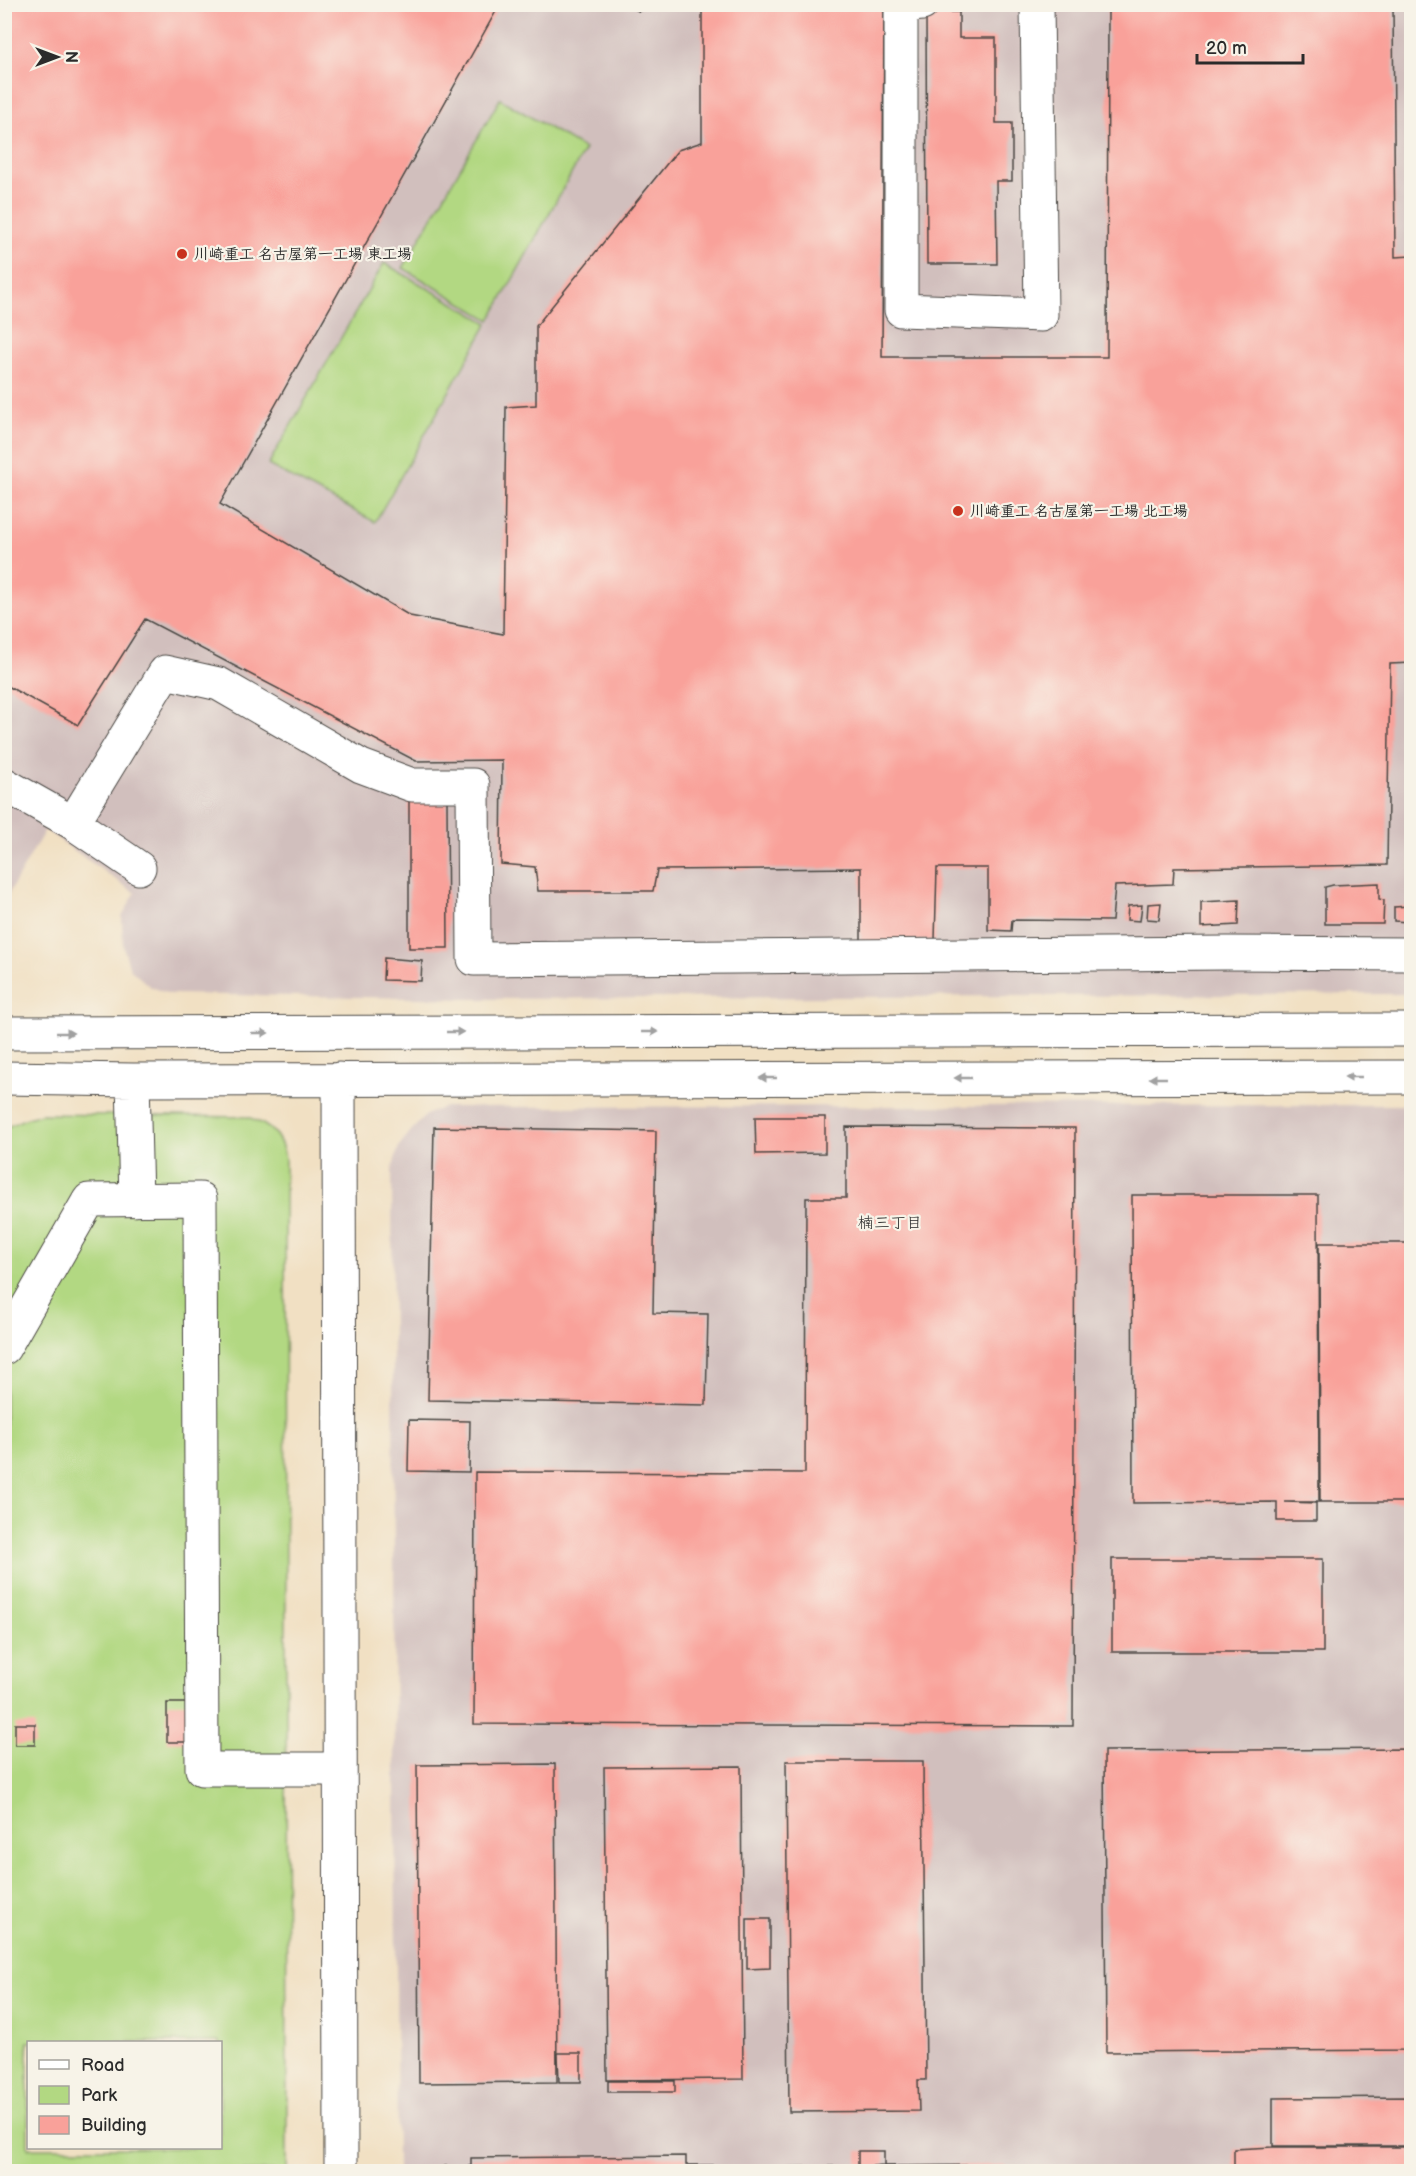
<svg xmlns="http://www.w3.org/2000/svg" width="1416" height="2176" font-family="'Balsamiq Sans','Klee One',sans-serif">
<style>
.industrial{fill:#d1bfbd}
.green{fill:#b2d882;stroke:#6e8256;stroke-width:1.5;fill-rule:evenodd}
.building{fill:#f9a19a}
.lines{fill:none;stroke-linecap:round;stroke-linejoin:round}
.minor-casing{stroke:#494642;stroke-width:35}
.path{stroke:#494642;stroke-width:4;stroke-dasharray:4.5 4.5;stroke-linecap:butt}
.minor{stroke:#fff;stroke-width:33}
.oneway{fill:#a0a0a0}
.poi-dot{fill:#c8321e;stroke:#f7f3e8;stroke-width:2}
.labels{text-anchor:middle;stroke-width:4.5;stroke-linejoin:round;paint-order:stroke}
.poi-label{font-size:15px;font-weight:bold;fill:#2b2b2b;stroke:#f7f3e8;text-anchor:start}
.neighbourhood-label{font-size:16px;fill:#2b2b2b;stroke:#f7f3e8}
</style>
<rect width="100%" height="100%" fill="#f7f3e8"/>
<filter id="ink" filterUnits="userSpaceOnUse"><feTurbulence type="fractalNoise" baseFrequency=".0167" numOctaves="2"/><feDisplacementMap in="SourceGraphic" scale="12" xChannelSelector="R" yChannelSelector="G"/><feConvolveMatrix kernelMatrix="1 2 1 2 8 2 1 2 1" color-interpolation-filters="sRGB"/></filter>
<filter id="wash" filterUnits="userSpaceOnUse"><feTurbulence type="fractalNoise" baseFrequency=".008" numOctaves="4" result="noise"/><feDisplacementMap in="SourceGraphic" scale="24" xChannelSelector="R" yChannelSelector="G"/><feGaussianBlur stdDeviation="1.35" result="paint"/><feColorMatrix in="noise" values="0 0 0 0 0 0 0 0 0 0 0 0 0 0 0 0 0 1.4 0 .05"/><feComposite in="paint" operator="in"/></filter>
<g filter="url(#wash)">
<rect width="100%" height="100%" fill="#f1e0c3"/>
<path class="industrial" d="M5 5H1411V994L477 999 169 994 149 986 130 969 123 946 122 917 135 893 45 830 5 900Z
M1411 1105V2171H397L392 1170 399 1146 411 1131 426 1115 444 1107Z"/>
<path class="green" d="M500 99 585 149 490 320 403 268Z
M384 263 488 323 375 522 268 465Z
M41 1114 248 1117C270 1126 281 1134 285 1158L287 2171 5 2172V1128L22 1120ZM28 2042H220V2148H28Z"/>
<g id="blocks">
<path class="building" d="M4 4H500L220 504 410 616 503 634 506 407 536 405V326L678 150 702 142V4H884L882 357H1107L1108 4H1393L1395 257 1412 256V663L1390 664 1387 865 1174 868 1173 884 1115 886 1112 921 1012 920 1011 931 988 930V868H937L935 940 861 943V868L657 870 653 891H538L535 867 501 864 502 760 416 761 145 619 78 725 4 684Z
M926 12H959V38H996V123H1012V181H996L997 264H927Z
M409 800H447L448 948H409Z
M1379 883V899L1384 900 1383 924H1325V887L1333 885Z
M1239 900 1238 925 1201 927V902Z
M1161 903 1159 920 1147 919 1148 904Z
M1142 905 1140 921 1127 920 1128 906Z
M1410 906 1408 922 1394 921V907Z
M384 958 422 961 421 981 383 980Z
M755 1117H825V1153L756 1154Z
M434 1127 656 1131 653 1313 708 1314 706 1405 428 1400Z
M846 1127 1075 1128 1073 1726 474 1724 475 1472 805 1473 806 1198H846Z
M1132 1195H1318L1319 1502H1285L1316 1503V1521H1277V1502L1133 1503Z
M1319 1243H1412V1502H1320Z
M409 1420 470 1421 469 1472 408 1471Z
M1112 1559H1323V1652H1112Z
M167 1703H188L189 1742H167Z
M15 1724H35V1745H15Z
M1412 1749V2050L1106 2052 1104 1751Z
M786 1761H923L926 2080H918L919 2111 789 2112Z
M555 1764 557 2082 419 2083 417 1765Z
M741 1766 743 2079 607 2080 604 1767Z
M747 1919H770V1968L747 1969Z
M558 2053H581V2082H559Z
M608 2081H675V2092H608Z
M1412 2097V2146H1273V2098Z
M1273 2147H1412V2172H1234V2149Z
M858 2151H884V2165L872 2166 1005 2165V2172H760V2167L858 2166Z
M686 2156V2165H712V2172H445V2166H471V2158Z"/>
</g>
</g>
<g filter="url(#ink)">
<use href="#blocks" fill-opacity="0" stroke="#494642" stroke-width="1.5"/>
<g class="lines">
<defs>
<path id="minor" d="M922 4 901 6V310L1041 315 1037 4
M4 784 73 823 165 672 219 684 361 766 412 785H473L474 959 1227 953 1412 954
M73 823 139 868
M4 1033 1412 1030
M4 1078 133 1080 1412 1077
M339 1079 341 2172
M133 1080 136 1200
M4 1348 89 1200 200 1199 202 1769H340"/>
</defs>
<use href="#minor" class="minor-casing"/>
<path class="path" d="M628 4 639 10 660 4"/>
<use href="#minor" class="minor"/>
</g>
<defs><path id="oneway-solid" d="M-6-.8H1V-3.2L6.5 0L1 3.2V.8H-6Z" transform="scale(1.5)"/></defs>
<g class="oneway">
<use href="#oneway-solid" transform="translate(455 1032)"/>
<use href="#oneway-solid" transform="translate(650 1032)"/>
<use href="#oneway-solid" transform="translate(65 1033)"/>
<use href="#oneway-solid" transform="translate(260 1033)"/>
<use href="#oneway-solid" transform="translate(1353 1077) rotate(180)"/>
<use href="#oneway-solid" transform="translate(768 1078) rotate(180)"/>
<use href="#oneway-solid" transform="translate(963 1078) rotate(180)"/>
<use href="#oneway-solid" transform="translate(1158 1078) rotate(180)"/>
</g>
</g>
<g class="poi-dot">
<circle cx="182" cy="254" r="6"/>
<circle cx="958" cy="511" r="6"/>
</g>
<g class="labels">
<g class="poi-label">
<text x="194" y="259">川崎重工 名古屋第一工場 東工場</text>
<text x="970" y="516">川崎重工 名古屋第一工場 北工場</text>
</g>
<g class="neighbourhood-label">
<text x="890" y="1228">楠三丁目</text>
</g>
</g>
<rect width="1416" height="2176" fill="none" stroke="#f7f3e8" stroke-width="24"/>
<rect x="27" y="2041" width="195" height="108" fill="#f7f3e8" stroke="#a5a39c" stroke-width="1.5"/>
<rect x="39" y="2060" width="30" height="9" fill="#ffffff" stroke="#a5a39c" stroke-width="1.5"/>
<text x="81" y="2071" font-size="18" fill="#2b2b2b">Road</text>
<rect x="39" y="2086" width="30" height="18" fill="#b2d882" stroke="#a5a39c" stroke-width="1.5"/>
<text x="81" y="2101" font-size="18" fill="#2b2b2b">Park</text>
<rect x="39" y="2116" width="30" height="18" fill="#f9a19a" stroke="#a5a39c" stroke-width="1.5"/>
<text x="81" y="2131" font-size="18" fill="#2b2b2b">Building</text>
<g transform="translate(57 57) rotate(90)" stroke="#f7f3e8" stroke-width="4.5" paint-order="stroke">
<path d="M0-4.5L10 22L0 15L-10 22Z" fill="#2b2b2b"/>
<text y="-9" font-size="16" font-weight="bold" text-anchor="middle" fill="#2b2b2b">N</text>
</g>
<path d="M1197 54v9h106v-9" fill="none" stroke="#2b2b2b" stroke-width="3"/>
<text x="1206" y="54" font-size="18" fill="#2b2b2b" stroke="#f7f3e8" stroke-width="4.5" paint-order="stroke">20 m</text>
</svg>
